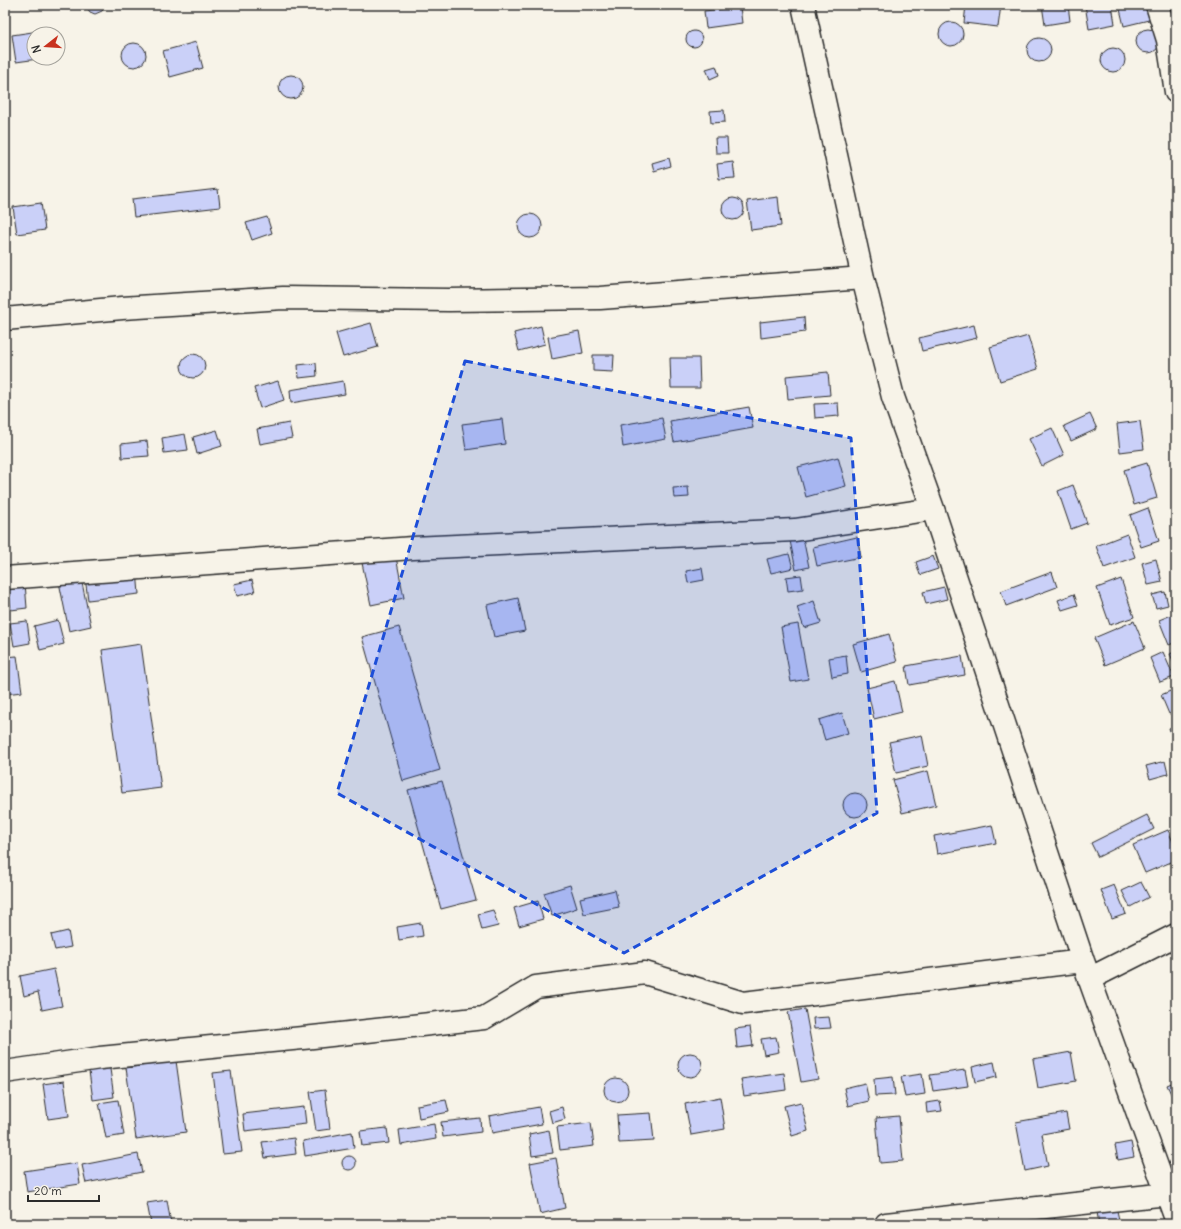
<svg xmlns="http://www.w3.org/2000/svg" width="1181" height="1229" font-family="Delius,sans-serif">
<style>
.building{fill:#cad0f8;stroke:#2b2b2b}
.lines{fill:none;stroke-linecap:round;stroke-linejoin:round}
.minor-casing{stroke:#2b2b2b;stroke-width:25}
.minor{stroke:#f7f3e8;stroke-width:22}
.marked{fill:#1d4ed8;fill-opacity:0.2;stroke:#1d4ed8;stroke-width:3;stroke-dasharray:8 5;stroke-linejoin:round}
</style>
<rect width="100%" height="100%" fill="#f7f3e8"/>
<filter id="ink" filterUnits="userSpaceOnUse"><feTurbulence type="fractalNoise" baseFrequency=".025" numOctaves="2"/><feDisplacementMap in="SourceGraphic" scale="8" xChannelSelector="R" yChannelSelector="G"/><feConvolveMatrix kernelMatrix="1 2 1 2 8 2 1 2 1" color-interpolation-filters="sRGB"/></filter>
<g filter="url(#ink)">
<path class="building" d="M85 5H106L102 11 95 14 90 12Z
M966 5H1001L998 27 964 23Z
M1042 5H1068L1070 21 1045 25Z
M1085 5H1112L1115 24 1089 29Z
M1119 5H1150L1153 19 1124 26Z
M740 7 742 23 706 28 704 11Z
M939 34a12 12 0 1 1 24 0a12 12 0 1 1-24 0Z
M1136 41a12 12 0 1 1 24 0a12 12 0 1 1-24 0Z
M46 30 47 34H34V58H45L16 62 12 35Z
M686 39a8 8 0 1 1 16 0a8 8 0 1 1-16 0Z
M1027 50a12 12 0 1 1 24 0a12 12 0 1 1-24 0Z
M196 42 203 68 170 77 163 51Z
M122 55a12 12 0 1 1 24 0a12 12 0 1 1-24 0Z
M1101 60a12 12 0 1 1 24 0a12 12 0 1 1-24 0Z
M716 66 719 75 710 79 706 69Z
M279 87a12 12 0 1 1 24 0a12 12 0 1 1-24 0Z
M724 110 725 122 711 123 710 111Z
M715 138H727L728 153H716Z
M669 158 671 166 654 171 652 163Z
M733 162 735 178 719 179 717 164Z
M218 189 220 207 134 217 132 199Z
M778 197 781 226 751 230 747 201Z
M722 209a11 11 0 1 1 22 0a11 11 0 1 1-22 0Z
M41 203 45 230 17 234 13 207Z
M518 226a12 12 0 1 1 24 0a12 12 0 1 1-24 0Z
M267 217 272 233 252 240 246 223Z
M804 317 805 332 761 338 760 322Z
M371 323 378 347 343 357 336 333Z
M974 325 977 338 922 351 919 338Z
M541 326 545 344 519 351 514 333Z
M579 331 583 353 552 359 548 337Z
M1028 336 1038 369 1000 381 990 347Z
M181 366a12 12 0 1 1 24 0a12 12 0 1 1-24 0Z
M593 355H614L613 372 593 371Z
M670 358H699L700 388H671Z
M316 363 317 376 299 378 298 365Z
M828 372 830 395 788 399 786 376Z
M278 381 284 400 260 408 254 388Z
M343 381 345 394 291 403 290 390Z
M838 403 839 416 815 418 814 404Z
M749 407 753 428 674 442 670 421Z
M1090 414 1097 429 1071 441 1064 426Z
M662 418 666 439 623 447 620 425Z
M502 419 505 444 466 450 462 424Z
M1140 421 1144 449 1120 452 1117 424Z
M289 423 292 438 260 444 257 429Z
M1052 428 1064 455 1042 466 1029 439Z
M217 430 222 446 197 454 193 437Z
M185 434 188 450 164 453 162 438Z
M147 441 149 456 122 458 121 444Z
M838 457 846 486 806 497 798 467Z
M1147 463 1157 498 1134 505 1124 470Z
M1073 485 1087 523 1071 529 1058 491Z
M688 487 689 497 674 498 673 488Z
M1148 508 1159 541 1141 547 1130 515Z
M802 533 809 567 796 570 789 536Z
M1127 534 1135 557 1104 568 1096 546Z
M857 537 861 557 817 566 813 547Z
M789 554 793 568 771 573 767 559Z
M933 556 938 569 920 575 916 562Z
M396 557 404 598 371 605 362 563Z
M1156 559 1162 582 1148 585 1142 563Z
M702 568 704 580 688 583 686 571Z
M137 571 139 594 88 600 85 577Z
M1052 572 1057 587 1006 606 1001 591Z
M801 575 803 589 788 591 786 577Z
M81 578 91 626 69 631 59 582Z
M1121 579 1134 617 1110 625 1097 588Z
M252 580 255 592 237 596 234 584Z
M25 583 27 608 11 610 8 585Z
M944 587 947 599 926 604 923 592Z
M1165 592 1168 605 1156 608 1152 595Z
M1074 594 1078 605 1062 610 1058 600Z
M518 598 525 631 494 637 487 605Z
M814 601 821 623 804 628 797 607Z
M1174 614 1176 619V642L1169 645 1159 620Z
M58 620 64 644 40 650 34 626Z
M27 621 30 643 14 646 10 623Z
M1134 621 1145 648 1105 665 1094 638Z
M798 624 808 679 791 682 781 627Z
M399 627 440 770 403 781 362 637Z
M889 634 897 662 861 672 853 644Z
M141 644 161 788 122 793 102 650Z
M1176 651V667L1170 654Z
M1163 652 1174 677 1160 682 1150 658Z
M846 655 848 674 832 677 829 658Z
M17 656 22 692 5 694V657Z
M962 656 965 675 909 685 906 666Z
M895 681 902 712 874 719 867 688Z
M1175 689 1176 712 1169 714 1161 695Z
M842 713 848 733 825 740 819 720Z
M1176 726V751L1169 728Z
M922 735 928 766 896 773 889 742Z
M1165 761 1168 774 1150 779 1146 766Z
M928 771 936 805 902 813 893 780Z
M442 781 476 900 441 909 408 790Z
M843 805a12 12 0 1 1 24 0a12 12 0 1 1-24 0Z
M1147 815 1154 829 1098 857 1091 843Z
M992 825 996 843 937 854 934 836Z
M1168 830 1176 849V860L1145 873 1133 845Z
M1141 882 1149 897 1130 907 1122 891Z
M570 885 577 908 552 916 544 893Z
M1114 885 1126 914 1112 919 1101 890Z
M615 890 619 907 584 914 580 898Z
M538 901 543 919 519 926 514 908Z
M493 910 498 926 482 930 478 914Z
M421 923 423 936 399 940 397 927Z
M68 931 71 947 55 950 51 935Z
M54 969 62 1006 42 1010 38 992 24 996 20 976Z
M805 1009 818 1079 801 1082 788 1012Z
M829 1017 831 1028 814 1029 813 1018Z
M750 1027 753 1046 737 1048 735 1029Z
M776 1037 779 1052 764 1055 761 1039Z
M1071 1052 1076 1081 1038 1088 1033 1059Z
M678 1065a12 12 0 1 1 24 0a12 12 0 1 1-24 0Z
M176 1061 186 1132 136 1139 126 1068Z
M109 1062 114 1097 93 1100 88 1064Z
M994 1062 997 1077 975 1082 972 1067Z
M965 1070 968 1086 933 1091 930 1075Z
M231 1071 242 1152 223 1154 213 1073Z
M784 1073 786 1090 744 1096 741 1079Z
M922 1074 925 1094 905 1097 901 1077Z
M893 1077 895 1095 875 1096 874 1079Z
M604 1090a12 12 0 1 1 24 0a12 12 0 1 1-24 0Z
M64 1081 69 1116 48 1119 43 1084Z
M1176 1081V1105L1167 1085Z
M865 1083 869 1101 848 1106 844 1088Z
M325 1090 330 1129 316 1131 310 1092Z
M720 1097 725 1129 691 1135 685 1104Z
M118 1100 124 1135 106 1138 99 1103Z
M446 1100 449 1112 419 1118 417 1105Z
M940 1101 942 1111 927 1113 926 1103Z
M801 1102 808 1131 792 1136 784 1106Z
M304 1107 306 1124 245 1131 243 1114Z
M539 1107 542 1124 492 1133 489 1116Z
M562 1107 565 1119 552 1123 549 1111Z
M651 1113 654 1141 619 1143 617 1115Z
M1066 1113 1069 1129 1042 1134 1048 1166 1025 1171 1016 1122Z
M899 1116 903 1161 880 1163 876 1118Z
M480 1118 481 1132 443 1137 441 1122Z
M591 1123 594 1146 560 1150 557 1127Z
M434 1124 436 1139 401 1145 399 1130Z
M387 1128 389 1143 362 1146 360 1131Z
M549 1130 553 1153 532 1156 529 1134Z
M352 1132 354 1148 305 1156 303 1141Z
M294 1138 296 1154 265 1158 262 1142Z
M1131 1142 1134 1157 1118 1160 1115 1145Z
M138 1154 142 1172 86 1183 82 1165Z
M342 1163a7 7 0 1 1 14 0a7 7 0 1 1-14 0Z
M556 1158 565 1208 540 1214 530 1163Z
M77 1163 80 1184 27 1192 24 1171Z
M167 1200 171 1224H151L147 1203Z
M1115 1202 1120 1224H1099L1096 1206Z
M1052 1209 1056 1224H1037L1035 1213Z"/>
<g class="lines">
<defs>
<path id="minor" d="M803 5 863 278 893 397 933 509 1083 961 1176 1219
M1157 5 1168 40 1176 92
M5 319 122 308 283 298 449 300 600 298 863 278
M5 578 413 548 795 530 933 509
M1089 979 1176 935
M5 1072 100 1058 313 1037 484 1018 536 987 645 973 743 1003 1083 961
M886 1224 1168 1194"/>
</defs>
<use href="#minor" class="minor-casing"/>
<use href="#minor" class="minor"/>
</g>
</g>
<path class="marked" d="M465 361 851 438 877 813 624 953 337 793Z"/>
<rect width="1181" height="1229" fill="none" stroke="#f7f3e8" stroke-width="20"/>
<rect x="10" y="10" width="1161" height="1209" fill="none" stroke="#2b2b2b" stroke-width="1.5" filter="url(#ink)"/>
<g transform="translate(46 46) rotate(253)"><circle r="19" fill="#f7f3e8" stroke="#a5a39c"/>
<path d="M0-3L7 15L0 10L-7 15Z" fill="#c8321e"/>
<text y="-6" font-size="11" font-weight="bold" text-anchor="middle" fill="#2b2b2b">N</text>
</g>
<path d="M28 1195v6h71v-6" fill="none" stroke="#2b2b2b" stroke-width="2"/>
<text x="34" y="1195" font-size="12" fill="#2b2b2b" stroke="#f7f3e8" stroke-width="3" paint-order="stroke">20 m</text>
</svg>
